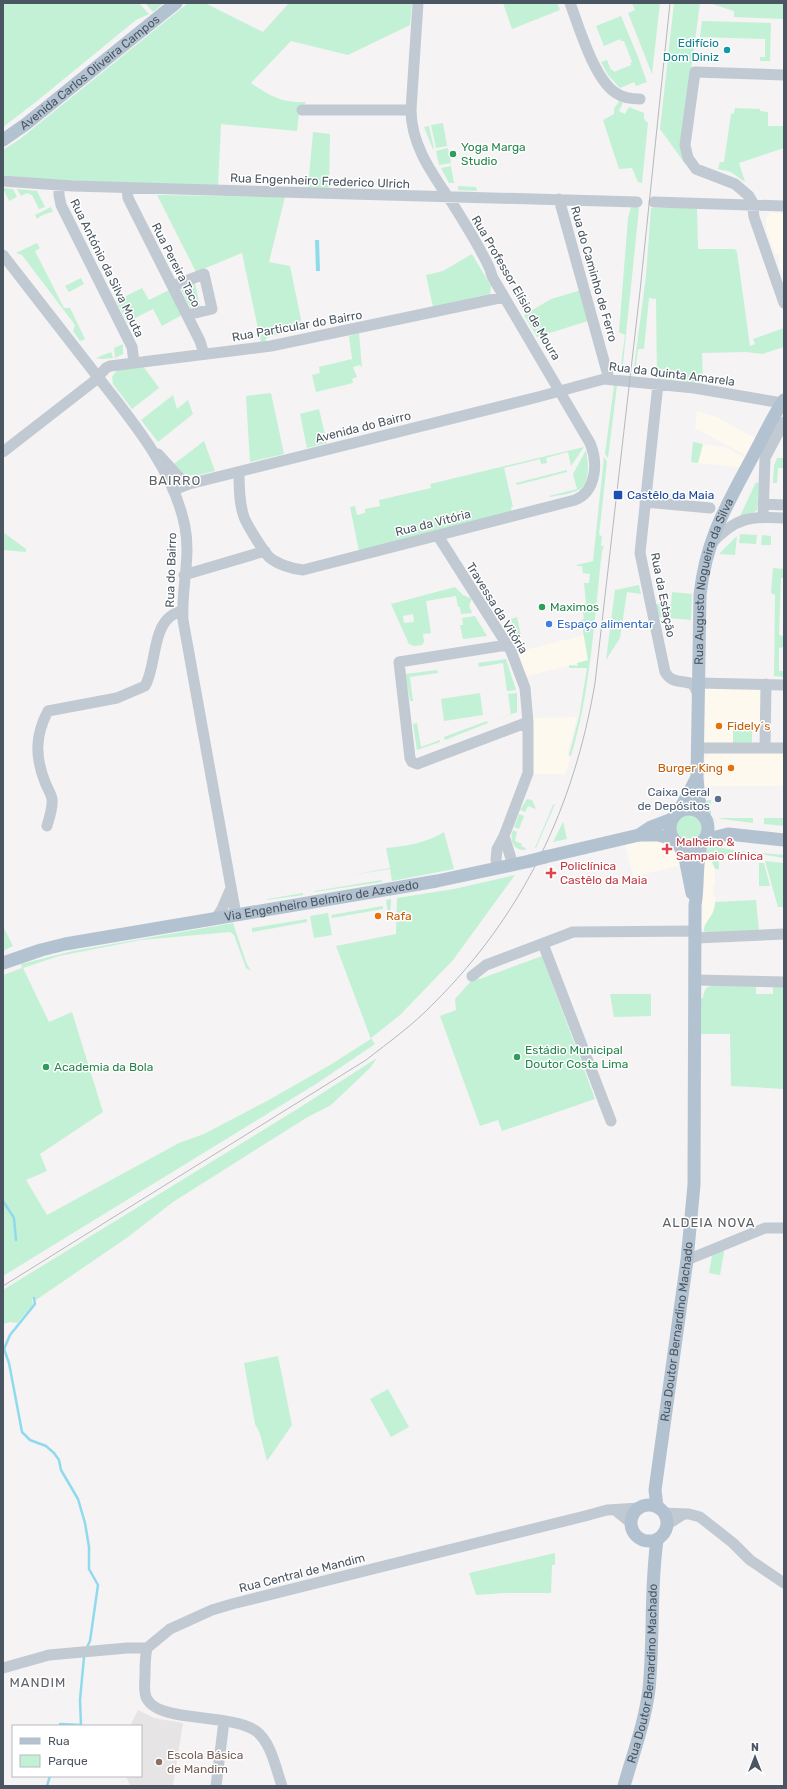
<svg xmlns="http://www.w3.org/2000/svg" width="787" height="1789" font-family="Rubik,sans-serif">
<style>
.commercial{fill:#fdf9ef}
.education{fill:#e6e4e5}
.green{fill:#c3f1d5;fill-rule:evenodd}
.water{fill:#90daee}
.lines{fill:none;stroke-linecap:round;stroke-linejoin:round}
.stream{stroke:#90daee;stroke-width:2.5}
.minor{stroke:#c1cad2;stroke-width:11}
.major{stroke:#b3c2d1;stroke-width:13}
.tram{stroke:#b5b8bd;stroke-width:1}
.major-bridge{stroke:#b3c2d1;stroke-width:13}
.culture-dot{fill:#0f9aa8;stroke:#fff;stroke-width:1.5}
.leisure-dot{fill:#2e9e5b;stroke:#fff;stroke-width:1.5}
.transit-dot{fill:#1a4fb4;stroke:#fff;stroke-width:1.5}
.shop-dot{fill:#3f7fe0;stroke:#fff;stroke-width:1.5}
.food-dot{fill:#e8710a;stroke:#fff;stroke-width:1.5}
.service-dot{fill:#5c6f8a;stroke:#fff;stroke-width:1.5}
.health-dot{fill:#e0444e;stroke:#fff;stroke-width:1.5}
.education-dot{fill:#8d6e63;stroke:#fff;stroke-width:1.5}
.labels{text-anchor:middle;stroke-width:3;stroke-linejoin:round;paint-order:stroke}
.culture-label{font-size:12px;fill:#0d838f;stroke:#fff;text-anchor:end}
.street-label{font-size:12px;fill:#4a5661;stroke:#fff}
.leisure-label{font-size:12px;fill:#27864d;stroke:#fff;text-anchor:start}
.transit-label{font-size:12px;fill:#164399;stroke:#fff;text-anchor:start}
.shop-label{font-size:12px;fill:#366cbe;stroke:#fff;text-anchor:start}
.food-label{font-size:12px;fill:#c56008;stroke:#fff;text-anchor:start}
.service-label{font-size:12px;fill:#4e5e75;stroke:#fff;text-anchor:end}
.health-label{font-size:12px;fill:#be3a42;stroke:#fff;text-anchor:start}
.education-label{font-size:12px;fill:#785e54;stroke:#fff;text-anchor:start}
.neighbourhood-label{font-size:13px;letter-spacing:1px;fill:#5f6368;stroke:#fff}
</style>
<rect width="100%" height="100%" fill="#f5f3f3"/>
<path class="commercial" d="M769 213H784V280L782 270 779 267 780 254H775L766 228V217H769Z
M697 411 717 417 760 441 746 468 698 463 703 444 725 447 744 457 745 455 695 428Z
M584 635 588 661 523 677 513 653Z
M699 684 764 685 763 724H733V747H699Z
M577 717 567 756 571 757 564 777 563 774H529V718Z
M784 751V786H705V759L709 753Z
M624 839H672L685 864 633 877Z
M703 854 707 859 709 858 712 862 715 869V885H713V894L715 897V907L712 916 704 927H702Z"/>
<path class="education" d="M138 1710 154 1718 183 1723 173 1786H130L126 1776H141V1726H130Z"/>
<path class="green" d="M3 3H139L149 14 136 20 37 101 3 127Z
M145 3H164L153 12Z
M188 3H205L263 32 289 3H412L410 25 348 55 291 41 251 83C271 97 282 103 306 102L299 113 297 131 221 124 218 186 48 180 3 175V150L20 139Z
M503 3H557L560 10 512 29Z
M632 3H660L652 74 628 13 635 10Z
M674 3H784V19L734 17V11L709 3H700L681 144 686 165 660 129Z
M621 16 638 57 647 82 636 86 634 82 620 88 608 75 601 62 607 60 611 70H613L614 72 631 65 630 63 632 62 624 41H621L620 39 604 46 596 26Z
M702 21 771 23 770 61H760V57H765V39L700 37Z
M619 101 623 103 619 111 625 114 629 107 644 113V119L648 123 642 183 638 182 632 168 619 169 603 120 614 114V109Z
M735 108 760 109V111L768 112V126H784V148L739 163 745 182 731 172 718 169 720 162H724L731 114 734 113Z
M443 123 447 146 436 148 431 125Z
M429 126 434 149H433L424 127Z
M313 132 330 134 329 189 308 188Z
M448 148 451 163 439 165 436 151Z
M451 166 454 183H449L441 168Z
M458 186 476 187 477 191 458 190Z
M3 188 13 189 17 197 9 201Z
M17 189 37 191 45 207 39 209 32 195 27 193 21 196Z
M157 195 285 197 269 262 290 266 303 329 267 337 265 342 261 343 242 253 196 272Z
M51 207 53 212C47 213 41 215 37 219L35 215Z
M631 207H637L639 209 622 373H620L625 335 619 332 628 218Z
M651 208H697L698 249H735L737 252 750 346 755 344 753 339 784 328V347L762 354 746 352 702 353 703 384 657 378 656 299 649 298 644 349H638L635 375H633L646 276Z
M37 243 40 248 35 251 64 308H70L85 339 80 341 73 331 75 325 22 255 16 253Z
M472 254 491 286 490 294 433 307 426 275 443 271Z
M81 278 84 284 69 292 65 286Z
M195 283 200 307 190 308 181 289Z
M142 288 149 300 169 290 182 315 162 326 153 309 127 322 116 301Z
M578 291 583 293 588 321 537 337 524 315 551 299Z
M359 333 362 368 360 365 353 367 357 377 352 379 353 383 316 392 312 375 320 373 319 367 352 359 349 336Z
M123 344V354L115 358 114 348Z
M111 352 113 358 102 359 96 358Z
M143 366 159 388 132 409 113 384 112 377 117 370Z
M614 385 617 386 608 458 605 454Z
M271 393 284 454 250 462 246 396Z
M173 395 177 409 188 400 193 414 158 442 141 420Z
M319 409 327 443 307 448 300 414Z
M204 441 215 471C196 475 188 481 174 464Z
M693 442 703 444 698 463 691 462Z
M584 447 571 466 568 452 546 458 547 463 541 464 540 459 504 468 513 507H511L512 513 359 551 350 507 355 506 357 515 365 513V509L380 506 379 500 431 488 430 484Z
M586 450C588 461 591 482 580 489 572 494 559 495 550 497L549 496 577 489 573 474Z
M604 457 607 462 599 535 602 536 601 546H604L602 551C594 619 591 690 571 756L569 755 579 717 587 668H569V665L578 666 577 663 588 660 581 620 584 619 582 604H586L584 583H589L590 574 583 573 582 566H577V565L593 561Z
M777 458H784V468H778L777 483H773L774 466Z
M567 470V472L517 485 516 483Z
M756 482 759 483 757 510 752 514 740 516Z
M3 532 26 549V552L3 550Z
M740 534 757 535 756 544 739 543Z
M762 535 771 536V545H761Z
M737 536 735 555 719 554Z
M773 568 784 569V578H781L779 635 784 636V647L779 648V671H784V677L774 676 775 595 771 593Z
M639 585 641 594 627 592 620 638 606 660 615 590Z
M455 587 463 595 472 599 469 605 472 613 461 614 460 607H458L456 596 426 601 431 633 423 634 424 642 422 645 414 646 409 644 391 604ZM413 614 414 622 404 623 403 616Z
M672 592 692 594 691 620 658 617 655 604 671 605Z
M475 616 487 636 463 639 460 625H463L462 618Z
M517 617 521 636 518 638 508 624 512 623 511 619Z
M506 659 516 690 507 691 503 663 479 667 478 663Z
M437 670 438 673 410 677 413 701H410L405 674Z
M480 693 483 715 444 721 441 699Z
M517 693V712L492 722 511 714 508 694Z
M487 721 488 723 445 740 444 737Z
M417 723 421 747 440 740V742L417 750 413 724Z
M733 724H736V730H752V744H733Z
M527 799 532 800 536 809 528 806 525 812 520 810Z
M711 800V816L717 823 709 816 702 801Z
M555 804 536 848H535L553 805Z
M675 828a14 14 0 1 1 28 0a14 14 0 1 1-28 0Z
M519 814 524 816 519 829 514 827Z
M718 818H753V823L722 819Z
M764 818H784V826L764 824Z
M563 822 567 839 553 842Z
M513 830 517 832 515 841 522 844 521 846 526 848 525 850C513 850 509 841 513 830Z
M444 832 454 869 392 881 390 869 352 875 390 868 386 848C406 846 427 843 444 832Z
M712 846 739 851 784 855V858L744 851 743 854H726V855H718L719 869H715L712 862 705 852 709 847Z
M765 861 784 863V907H778Z
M759 863H764L770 886H759Z
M515 875 453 960 400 1015 371 1038 375 1044 319 1082 3 1276V975L22 968 21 964 73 951 233 923 246 962 251 971 246 968 234 935 230 932 141 940 59 956 23 968 49 1022 72 1012 103 1112 40 1154 47 1171 26 1180 47 1215 179 1143 204 1134 267 1101 330 1065 371 1039 336 946 396 934 397 898 454 889Z
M381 880 382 882 314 892 315 891Z
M303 893V895L267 900 268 899Z
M391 899 390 920H389L386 900Z
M756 900 759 931 707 934 704 931C704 920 715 917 715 902Z
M383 906V909L332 918 331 915Z
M328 913 332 935 314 938 310 916Z
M307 919V922L252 932V928Z
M3 926 13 946 3 951Z
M542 956 595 1099 502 1131 498 1120 480 1126 440 1016 456 1010 455 999 471 981 472 976 480 979Z
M712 985H756V994H773V986H784V1089L731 1086 730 1034H701V998H703C704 991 705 988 712 985Z
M610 994H651V1016L614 1017Z
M377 1058 370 1068 331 1105 306 1118 173 1202 128 1237 36 1300 35 1298 32 1299 33 1305 17 1323 10 1322 3 1324V1290L299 1108Z
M725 1246 720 1275 709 1273 713 1250Z
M278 1356 292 1425 267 1461 260 1434 255 1424 244 1363Z
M388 1389 409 1427 391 1437 370 1399Z
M555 1553V1565H552L551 1593H505L476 1595 469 1573Z"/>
<path class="water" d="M315 240H319L320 271H316Z"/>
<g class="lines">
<path class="stream" d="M3 1201 14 1218 16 1240
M34 1298 35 1304 10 1335 4 1349 9 1363 22 1432 30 1440 46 1446 54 1453 59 1460 61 1470 78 1499 85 1523 89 1547V1569L98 1585 90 1641 87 1647
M60 1726V1724L81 1725 80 1700 84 1657
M47 1786 50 1776"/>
<path class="minor" d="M570 3C579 27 594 79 616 93 623 98 631 99 640 99
M784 75 695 72 685 145 688 158 696 169 735 184 749 196 752 201 754 217 784 303
M302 110H411
M3 181 73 186 637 202
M59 186V195L61 205 132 347 134 362
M127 188 128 198 200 341 204 354
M559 199 609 379
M654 202 784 206
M3 255C33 294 64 333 94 372 129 417 174 469 185 527 191 557 181 590 183 620L236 915
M173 286 204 274 212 309 187 315
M658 384 640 553 665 672C672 684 682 680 693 684L698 694
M3 452 93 382 106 368 110 366 271 346 504 297
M158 454 178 476 189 484
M239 472C239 486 239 503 244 517 247 525 263 551 269 557 277 564 292 569 303 570L575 500C597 491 598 462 590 443L493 278C491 275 491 271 489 267 479 246 466 225 454 206 435 177 411 147 411 110L418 3
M173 490 189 484 538 397 604 379 694 388 782 403
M645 502 710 508
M763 504 784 505
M763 517 765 458 784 422
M438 536 511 651 525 688 528 722V773L504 836 497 849 496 860 498 868
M711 544C735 517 751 516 784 518
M184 575 265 551
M507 645 399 662 410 758 412 762 417 764 528 722
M698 683 784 685
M698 748H784
M765 748 766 684
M47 826C49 818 53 809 52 799 51 793 47 788 45 782 35 757 35 735 48 711L117 698 145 686C158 664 150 618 182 611
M504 836 513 865
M216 918 222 909 231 888
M696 938 784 934
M543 944 611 1121
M472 976 486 965 573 932 696 931
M696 980 784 982
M687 1260 765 1228H784
M615 1510 631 1523
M664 1513 689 1514 700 1517 733 1543 750 1560 784 1583
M668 1524 682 1515
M147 1648C145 1657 145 1666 145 1675 145 1683 143 1692 147 1699 160 1723 230 1713 256 1731 271 1742 276 1769 282 1786
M3 1668 49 1655 127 1648H147L170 1629 212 1610 232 1604 585 1516 607 1510 639 1508
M216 1786 224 1721"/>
<g class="major">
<path id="s1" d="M3 140 26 124 176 3"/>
<circle cx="689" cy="828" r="19"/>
<path d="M679 811 696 779"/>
<path id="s2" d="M702 814 699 800 697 778 700 595C706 538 728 503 754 454 764 436 772 417 784 400"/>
<path d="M639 835 651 827 672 819"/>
<path d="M704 840 728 834 784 840"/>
<path d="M679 845 685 858 692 893"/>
<path d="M545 857 639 835H658L673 839"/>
<path id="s3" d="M3 963 41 950 65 944 437 881 530 861"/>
<circle cx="649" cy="1523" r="18"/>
<path id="s4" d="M657 1507 655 1490 687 1260 694 1185 695 905C699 884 695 862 702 842"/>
<path id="s5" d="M624 1786C633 1754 645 1722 649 1689 654 1639 650 1589 657 1540"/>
</g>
<path class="tram" d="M3 1286 366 1060C389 1042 413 1025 433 1004 523 915 574 807 595 683L640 291 670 3"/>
<path class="major-bridge" d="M530 861 545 857"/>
</g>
<circle class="culture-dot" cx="727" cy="50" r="4"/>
<g class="leisure-dot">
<circle cx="453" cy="154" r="4"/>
<circle cx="542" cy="607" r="4"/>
<circle cx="517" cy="1057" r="4"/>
<circle cx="46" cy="1067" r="4"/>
</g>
<rect class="transit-dot" x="613" y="490" width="10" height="10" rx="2"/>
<circle class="shop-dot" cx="549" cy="624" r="4"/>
<g class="food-dot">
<circle cx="719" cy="726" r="4"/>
<circle cx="731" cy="768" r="4"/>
<circle cx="378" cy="916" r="4"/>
</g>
<circle class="service-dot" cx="718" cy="799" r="4"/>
<g class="health-dot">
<path d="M665 843h4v4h4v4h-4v4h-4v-4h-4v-4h4z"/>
<path d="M549 867h4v4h4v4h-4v4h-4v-4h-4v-4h4z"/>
</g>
<circle class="education-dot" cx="159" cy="1762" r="4"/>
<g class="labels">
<g class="culture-label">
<text x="719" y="47">Edifício<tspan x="719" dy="14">Dom Diniz</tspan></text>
</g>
<g class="street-label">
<text dy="4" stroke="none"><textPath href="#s1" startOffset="110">Avenida Carlos Oliveira Campos</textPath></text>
<text transform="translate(320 181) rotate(2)" y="4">Rua Engenheiro Frederico Ulrich</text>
<text transform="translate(176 265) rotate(63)" y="4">Rua Pereira Taco</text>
<text transform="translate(107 268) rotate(64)" y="4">Rua António da Silva Mouta</text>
<text transform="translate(594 274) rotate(74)" y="4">Rua do Caminho de Ferro</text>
<text transform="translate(516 288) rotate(60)" y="4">Rua Professor Elísio de Moura</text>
<text transform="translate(297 326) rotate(-10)" y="4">Rua Particular do Bairro</text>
<text transform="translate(672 374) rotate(7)" y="4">Rua da Quinta Amarela</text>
<text transform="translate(363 427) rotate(-14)" y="4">Avenida do Bairro</text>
<text transform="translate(433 523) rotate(-14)" y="4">Rua da Vitória</text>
<text transform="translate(171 570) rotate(-88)" y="4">Rua do Bairro</text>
<text dy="4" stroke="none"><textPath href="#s2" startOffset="235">Rua Augusto Nogueira da Silva</textPath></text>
<text transform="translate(663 595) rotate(79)" y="4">Rua da Estação</text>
<text transform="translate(497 608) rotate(58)" y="4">Travessa da Vitória</text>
<text dy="4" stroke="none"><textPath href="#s3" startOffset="325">Via Engenheiro Belmiro de Azevedo</textPath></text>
<text dy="4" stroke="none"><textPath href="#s4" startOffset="177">Rua Doutor Bernardino Machado</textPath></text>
<text transform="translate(302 1573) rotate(-14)" y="4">Rua Central de Mandim</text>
<text dy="4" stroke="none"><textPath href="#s5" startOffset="115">Rua Doutor Bernardino Machado</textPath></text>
</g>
<g class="leisure-label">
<text x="461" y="151">Yoga Marga<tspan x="461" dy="14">Studio</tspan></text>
<text x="550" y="611">Maximos</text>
<text x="525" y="1054">Estádio Municipal<tspan x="525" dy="14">Doutor Costa Lima</tspan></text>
<text x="54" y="1071">Academia da Bola</text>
</g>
<g class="transit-label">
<text x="627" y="499">Castêlo da Maia</text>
</g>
<g class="shop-label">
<text x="557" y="628">Espaço alimentar</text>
</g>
<g class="food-label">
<text x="727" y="730">Fidely´s</text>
<text x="723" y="772" text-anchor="end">Burger King</text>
<text x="386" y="920">Rafa</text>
</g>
<g class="service-label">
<text x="710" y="796">Caixa Geral<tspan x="710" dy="14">de Depósitos</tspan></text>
</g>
<g class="health-label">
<text x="676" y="846">Malheiro &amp;<tspan x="676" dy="14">Sampaio clínica</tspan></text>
<text x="560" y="870">Policlínica<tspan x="560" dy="14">Castêlo da Maia</tspan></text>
</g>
<g class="education-label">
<text x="167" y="1759">Escola Básica<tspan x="167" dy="14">de Mandim</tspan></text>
</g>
<g class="neighbourhood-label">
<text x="175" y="485">BAIRRO</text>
<text x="709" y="1227">ALDEIA NOVA</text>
<text x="38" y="1687">MANDIM</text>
</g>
</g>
<rect width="787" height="1789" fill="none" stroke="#4a5661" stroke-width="8"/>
<rect x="12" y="1725" width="130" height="52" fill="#ffffff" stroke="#b7bbc0"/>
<rect x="20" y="1738" width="20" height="6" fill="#b3c2d1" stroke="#b7bbc0"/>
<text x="48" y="1745" font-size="12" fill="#4a5661">Rua</text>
<rect x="20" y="1755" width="20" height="12" fill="#c3f1d5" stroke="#b7bbc0"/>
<text x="48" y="1765" font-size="12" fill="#4a5661">Parque</text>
<g transform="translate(755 1757)" stroke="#ffffff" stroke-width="3" paint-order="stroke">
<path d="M0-3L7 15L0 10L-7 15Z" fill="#4a5661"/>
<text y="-6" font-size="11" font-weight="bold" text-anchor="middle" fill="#4a5661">N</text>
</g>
</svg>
